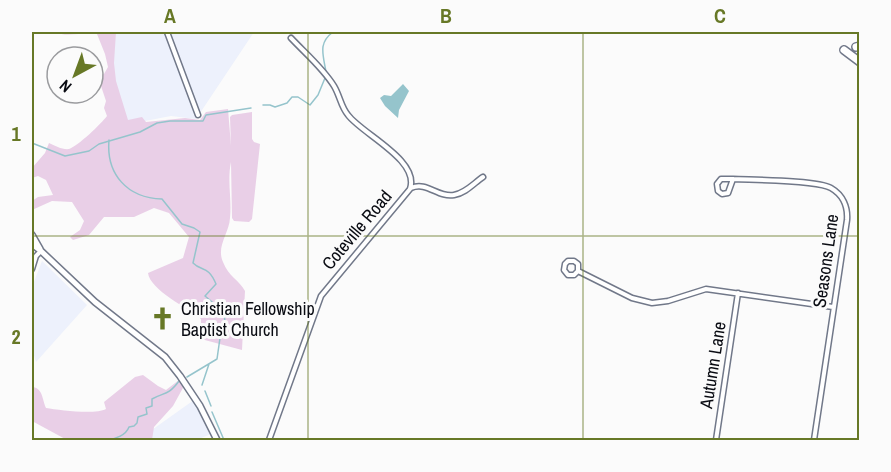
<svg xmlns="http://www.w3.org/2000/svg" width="891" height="472" font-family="'Archivo Narrow',sans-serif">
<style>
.built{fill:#edf1fc}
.green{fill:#e9cfe7}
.water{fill:#95c4cc}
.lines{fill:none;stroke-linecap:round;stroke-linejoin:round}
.stream{stroke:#95c4cc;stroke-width:1.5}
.minor-casing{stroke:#717889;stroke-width:7}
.primary-casing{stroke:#717889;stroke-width:8}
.motorway-casing{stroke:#717889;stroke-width:10}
.minor{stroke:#fff;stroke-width:4}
.primary{stroke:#fff;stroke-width:5}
.motorway{stroke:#fff;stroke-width:7}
.grid{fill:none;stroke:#677826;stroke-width:1.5;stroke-opacity:0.55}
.labels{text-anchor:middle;stroke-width:6;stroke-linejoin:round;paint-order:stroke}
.street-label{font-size:18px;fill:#090b12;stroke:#fbfbfb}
.poi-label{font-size:18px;fill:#090b12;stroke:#fbfbfb;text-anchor:start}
.neatline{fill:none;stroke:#677826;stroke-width:2}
.grid-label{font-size:20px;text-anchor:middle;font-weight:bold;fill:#677826}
</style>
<rect width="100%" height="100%" fill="#fbfbfb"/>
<path class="built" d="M110 32H254L196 119 171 116 119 126Z
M42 261 87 305 36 362 32 349V287Z
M194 400 211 434 196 440H153L149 432Z"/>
<path class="green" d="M55 32H116L114 63 116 81 128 120 142 117 146 122 185 118 200 120 206 112 228 109 231 146 230 117 232 115 252 112V139L254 142 260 144 252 219 249 222 234 221 232 218 231 162C227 181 232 199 230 218 229 234 216 246 223 262 228 276 240 281 245 291L242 350 201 339V319C188 308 150 290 148 273L183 258 189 237 169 213 154 208 134 217H104L89 235 73 240 70 237 80 230 84 221 72 202 52 201 32 210V201L38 197 53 195 46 180 38 176 32 178V168L45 153 49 143C55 146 63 150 69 149 78 146 101 124 107 116L104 108 106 101 98 77 104 74 108 67 105 54 97 34C83 31 68 38 55 32Z
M143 375 158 386 166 390 179 380 184 386 173 406 154 427 152 440H67L32 421V387C43 388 42 399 46 408 59 410 95 415 106 409L104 402 135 377Z"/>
<path class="water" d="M403 84 409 91 399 110 398 118 385 106 380 98 384 95 391 96Z"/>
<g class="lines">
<path class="stream" d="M326 72C323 54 318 43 333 32
M263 105H270L275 107 287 103 292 97H298L310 105 318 95 325 78
M109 140C106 174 127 198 162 199L182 224 194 228 200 232 193 263C202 272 208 265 216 284L205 296 224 312 225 323 221 331 217 359 187 377
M32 143 65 156 89 151 99 144 140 132 157 123 170 121H203L206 115 251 108
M202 385 209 364
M205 391 211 406
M212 412 224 440
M96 440 97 439 105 440
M107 440C116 439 126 435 129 427L134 426 137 423 138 417 147 414 146 408 152 406V399C164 392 168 396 179 381"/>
<defs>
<path id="minor" d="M167 32 198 115
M733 179 728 193 722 194 718 191 717 184 721 179H733C753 180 818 180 831 188 843 195 848 207 847 220L814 440
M411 188C427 181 438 198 454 195 466 193 474 183 483 177
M32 269 36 256 41 251
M578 271 574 275H568L564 270 565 264 568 261H574L578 264V271L632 298 652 303 668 301 706 289 833 307
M269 440 321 296 410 189C420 160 362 134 348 115 341 107 340 96 334 86 323 68 305 53 291 38
M716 440 738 293"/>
<path id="primary" d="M32 235 40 249
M32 244 41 251 95 302 165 357 180 376 200 406 217 440"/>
<path id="motorway" d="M856 47 860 46
M844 50 860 62"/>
</defs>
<use href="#minor" class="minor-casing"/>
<use href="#primary" class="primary-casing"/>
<use href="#motorway" class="motorway-casing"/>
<use href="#minor" class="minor"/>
<use href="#primary" class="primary"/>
<use href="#motorway" class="motorway"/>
</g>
<path class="grid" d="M308 32V440M583 32V440M32 236H860"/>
<defs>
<symbol id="church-bare" viewBox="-9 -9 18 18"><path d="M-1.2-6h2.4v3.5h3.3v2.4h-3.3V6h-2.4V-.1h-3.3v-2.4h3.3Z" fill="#677826" stroke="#fbfbfb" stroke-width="2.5" paint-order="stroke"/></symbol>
</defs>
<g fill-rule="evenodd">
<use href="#church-bare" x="146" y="302" width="33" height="33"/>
</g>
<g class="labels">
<g class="street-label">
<text transform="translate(357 230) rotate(-50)" y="6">Coteville Road</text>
<text transform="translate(826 261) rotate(-82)" y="6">Seasons Lane</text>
<text transform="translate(713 365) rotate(-81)" y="6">Autumn Lane</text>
</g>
<g class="poi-label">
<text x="181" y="315">Christian Fellowship<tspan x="181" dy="21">Baptist Church</tspan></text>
</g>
</g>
<rect width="891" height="472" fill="none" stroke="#fbfbfb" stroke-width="66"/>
<g transform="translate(75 75) rotate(221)"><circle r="28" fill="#fbfbfb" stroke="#9a9b9e" stroke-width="1.5"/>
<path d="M0-4.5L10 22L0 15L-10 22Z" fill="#677826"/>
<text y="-9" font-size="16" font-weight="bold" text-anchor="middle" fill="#090b12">N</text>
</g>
<rect x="33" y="33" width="825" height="406" class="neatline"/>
<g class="grid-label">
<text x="170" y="23">A</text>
<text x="446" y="23">B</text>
<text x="720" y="23">C</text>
<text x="16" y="141">1</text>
<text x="16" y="344">2</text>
</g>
</svg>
